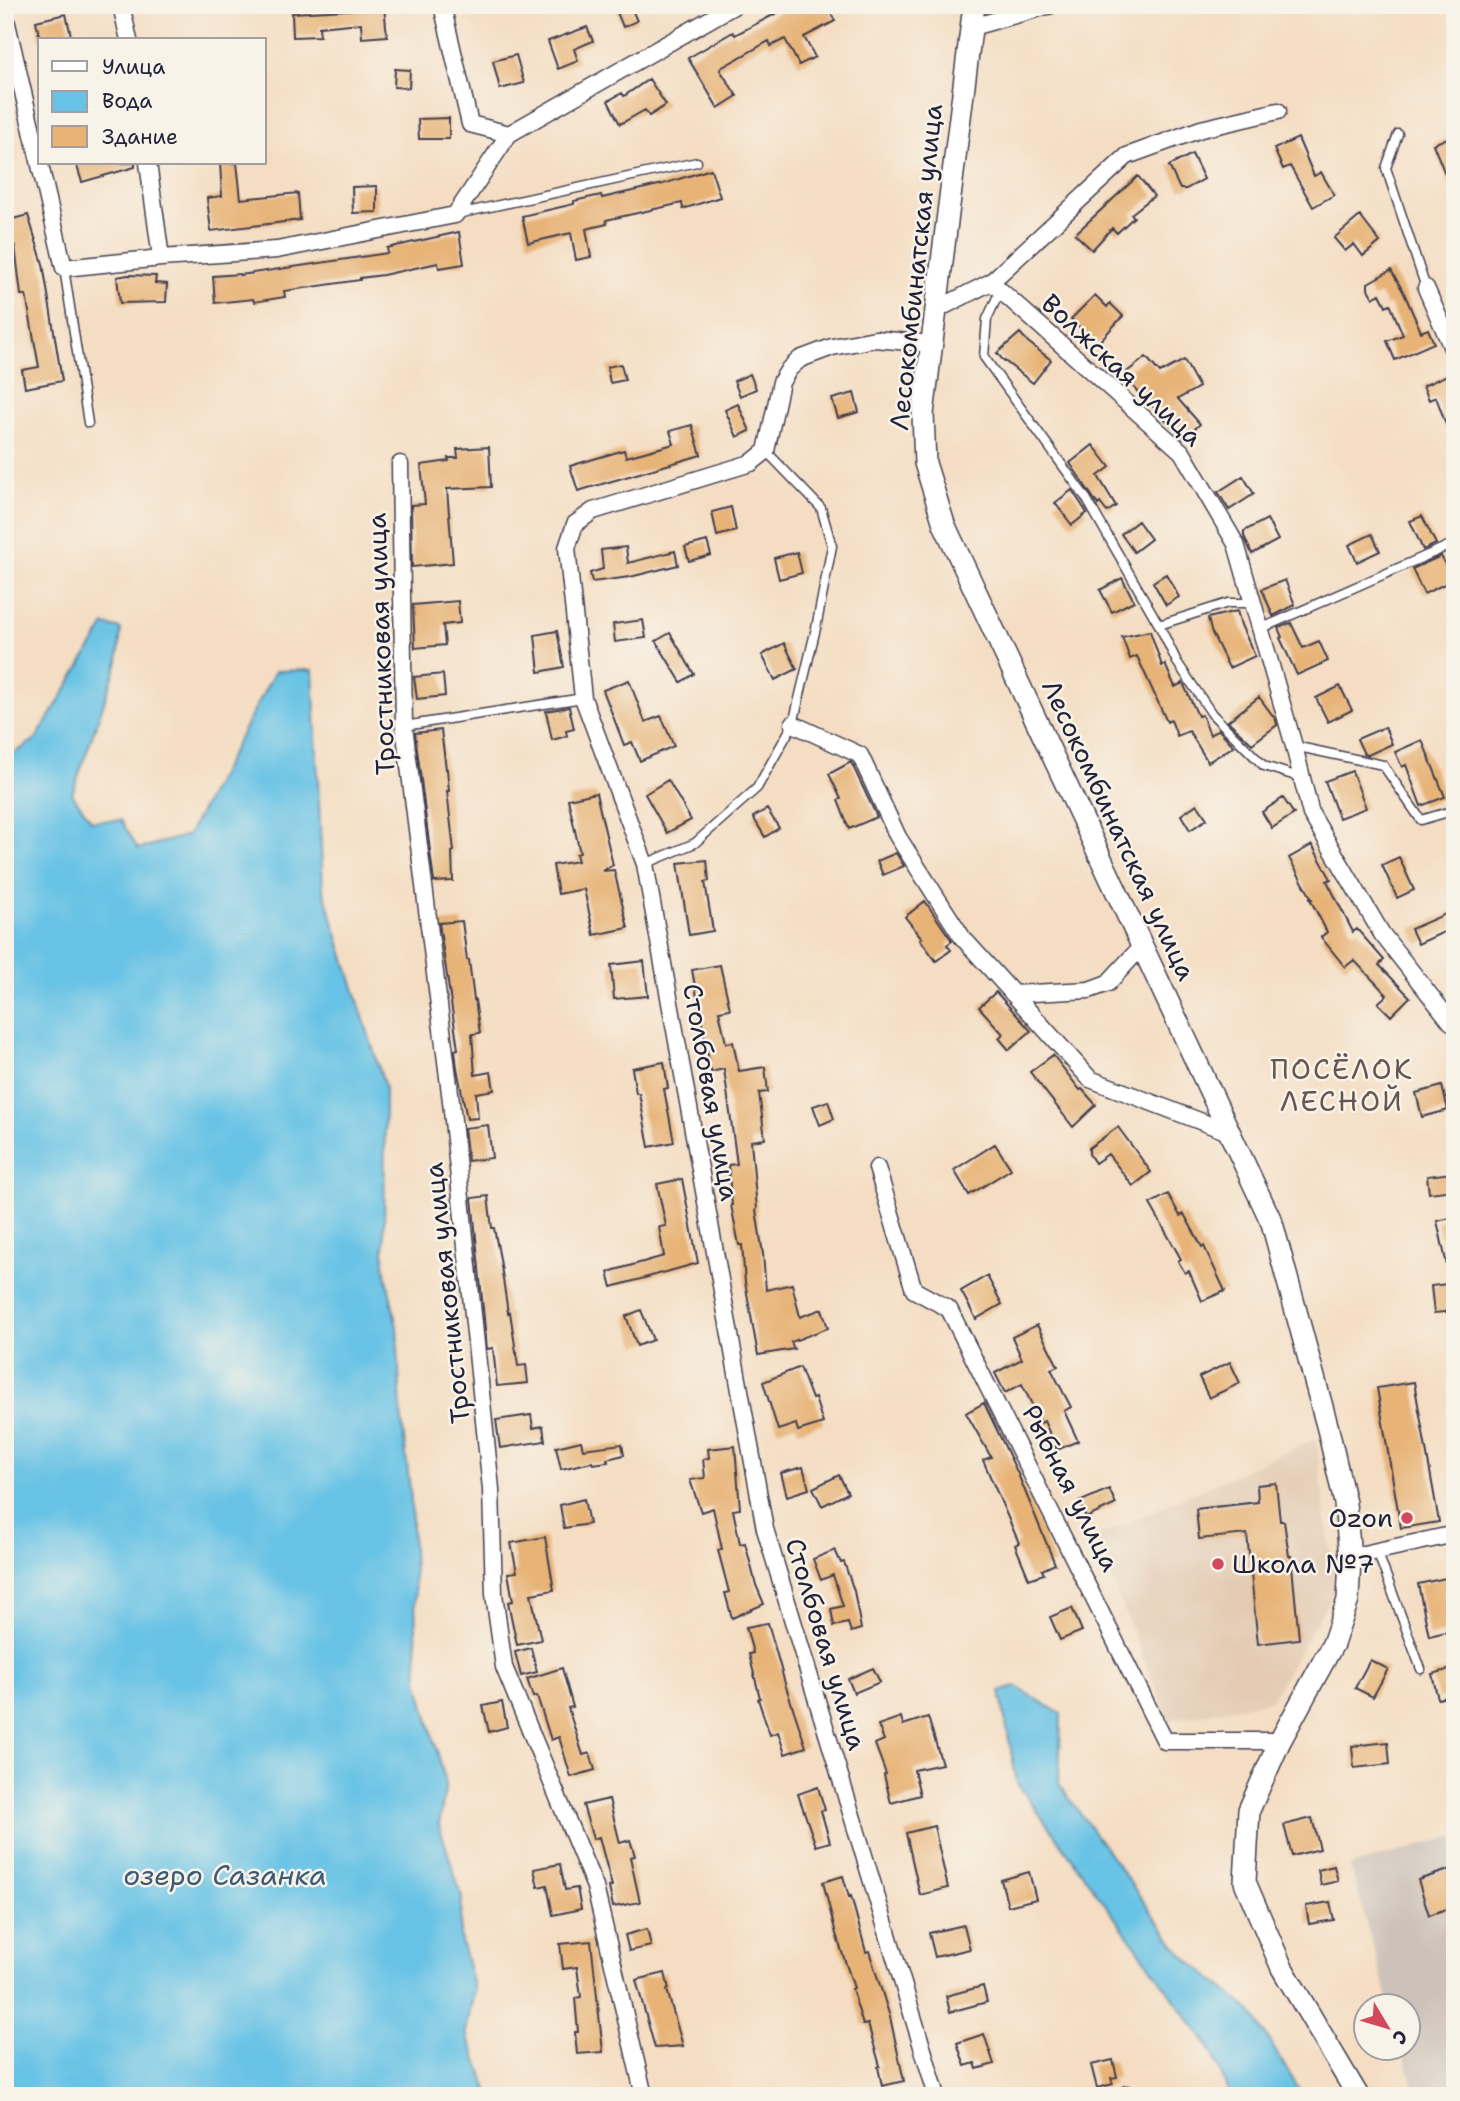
<svg xmlns="http://www.w3.org/2000/svg" width="1460" height="2101" font-family="'Shantell Sans',sans-serif">
<style>
.built{fill:#e3cbb3}
.industrial{fill:#cdc2b9}
.water{fill:#67c2e5;stroke:#447290;stroke-width:2}
.building{fill:#e7b377}
.lines{fill:none;stroke-linecap:round;stroke-linejoin:round}
.service-casing{stroke:#423e4f;stroke-width:11}
.minor-casing{stroke:#423e4f;stroke-width:19}
.tertiary-casing{stroke:#423e4f;stroke-width:24}
.service{stroke:#fff;stroke-width:8}
.minor{stroke:#fff;stroke-width:16}
.tertiary{stroke:#fff;stroke-width:21}
.poi-dot{fill:#d1495b;stroke:#f7f3e8;stroke-width:2.5}
.labels{text-anchor:middle;stroke-width:5;stroke-linejoin:round;paint-order:stroke}
.street-label{font-size:26px;fill:#22223b;stroke:#f7f3e8}
.poi-label{font-size:26px;fill:#22223b;stroke:#f7f3e8;text-anchor:end}
.neighbourhood-label{font-size:28px;letter-spacing:2px;fill:#675550;stroke:#f7f3e8}
.water-label{font-size:28px;font-style:italic;fill:#3a5a76;stroke:#f7f3e8}
</style>
<rect width="100%" height="100%" fill="#f7f3e8"/>
<filter id="ink" filterUnits="userSpaceOnUse"><feTurbulence type="fractalNoise" baseFrequency=".0143" numOctaves="2"/><feDisplacementMap in="SourceGraphic" scale="14" xChannelSelector="R" yChannelSelector="G"/><feConvolveMatrix kernelMatrix="1 2 1 2 8 2 1 2 1" color-interpolation-filters="sRGB"/></filter>
<filter id="wash" filterUnits="userSpaceOnUse"><feTurbulence type="fractalNoise" baseFrequency=".00686" numOctaves="4" result="noise"/><feDisplacementMap in="SourceGraphic" scale="28" xChannelSelector="R" yChannelSelector="G"/><feGaussianBlur stdDeviation="1.57" result="paint"/><feColorMatrix in="noise" values="0 0 0 0 0 0 0 0 0 0 0 0 0 0 0 0 0 1.4 0 .05"/><feComposite in="paint" operator="in"/></filter>
<g filter="url(#wash)">
<rect width="100%" height="100%" fill="#f4ddc2"/>
<path class="built" d="M1316 1438 1335 1590 1270 1701 1169 1720 1094 1538Z"/>
<path class="industrial" d="M1455 1836V2096H1416L1402 2049 1408 2048V2007L1390 2006 1350 1866Z"/>
<path class="water" d="M105 625 121 629 118 662 72 794 92 821 121 820 138 849 188 835 275 671 313 670 323 889 385 1087 384 1264 397 1327 401 1412 411 1499 418 1681 446 1784 439 1825 462 1898 460 1937 474 1990 466 2032 488 2089 489 2096H5V759L36 739Z
M1015 1686 1061 1714 1059 1784 1181 1953 1251 2011 1303 2096H1230L1212 2051 1017 1783 1000 1691Z"/>
<g id="blocks">
<path class="building" d="M614 5H630L637 21 623 27Z
M792 5H827L835 21 804 37 815 57 799 65 785 39 771 46 769 41 721 68 720 70 737 96 718 108 688 58 733 32 735 35Z
M384 6 387 36 362 38 361 23 319 27 320 36 293 37 292 13 347 10Z
M66 14 72 40H40L36 21Z
M587 27 593 41 574 49 578 61 558 69 548 41Z
M516 55 524 83 500 89 493 61Z
M395 69 410 70 409 88 394 87Z
M649 79 666 105 649 116 645 110 620 124 608 101 622 93 624 96Z
M449 118V139H419L418 119Z
M1455 135V196H1454L1433 144Z
M1298 138 1314 176 1321 172 1334 195 1313 207 1290 166 1283 169 1274 149Z
M1192 154 1204 179 1186 189H1180L1169 166Z
M76 163H135V167L82 182Z
M220 163H237L241 199 298 193 300 220 211 231 207 198 222 196Z
M711 169 720 197 683 209 682 203 606 220 607 224 586 229 591 257 576 260 571 233 528 243 522 216 574 204V201L601 195 602 198 663 184Z
M1138 176 1154 196 1131 214 1134 217 1117 233 1112 228 1092 250 1075 234Z
M377 186V212L353 213 352 187Z
M28 215 43 264 62 381 25 388 22 370 39 367 26 295H21L15 246 5 248V221Z
M1360 216 1380 242 1363 256 1354 244 1345 251 1334 238Z
M459 232 464 264 439 268 438 263 383 275 360 278V280L284 291 285 297 254 302 253 299 215 303 213 276 240 274V275L388 253 387 248Z
M1391 270 1404 293 1421 332 1428 329 1434 343 1395 360 1387 341 1403 335 1390 304 1386 306 1380 294 1373 298 1368 289V283Z
M128 275 156 276 155 283 167 284 166 302 120 303 117 277Z
M1095 295 1107 307 1110 303 1123 316 1097 344 1071 319Z
M1020 333 1028 342 1051 360 1033 383 1002 359 997 353Z
M1146 357 1160 373 1184 360 1199 387 1178 399 1200 424 1184 439 1143 396 1142 397 1123 375Z
M621 364 625 380 610 383 607 367Z
M750 374 756 389 740 396 734 381Z
M1447 375 1455 393 1453 444 1436 397 1429 400 1423 386Z
M854 393 859 412 838 418 832 399Z
M738 404 750 431 737 437 725 410Z
M692 425 701 455 578 491 570 466 624 450 626 457 674 444 670 431Z
M1093 445 1110 467 1098 476 1116 506 1107 512 1100 503 1098 505 1070 463Z
M489 447 491 487 447 489 453 563 412 567 411 505 425 504 421 465 449 461 448 458H458L457 449Z
M1243 476 1254 494 1229 510 1218 492Z
M1072 490 1087 513 1072 525 1055 503Z
M731 507 736 531 717 536 712 512Z
M1422 516 1436 544 1423 550 1410 521Z
M1267 519 1278 540 1252 554 1244 536V531Z
M1138 521 1151 539 1134 552 1121 534Z
M1372 534 1380 551 1357 562 1349 545Z
M707 541 711 555 689 561 685 547Z
M626 547 628 563 675 551 678 565 630 577 592 582 590 573 603 569 601 550Z
M797 552 802 573 779 579 774 558Z
M1441 556 1453 580 1424 594 1412 569Z
M1166 574 1179 597 1166 605 1153 582Z
M1122 578 1134 601 1112 612 1100 590Z
M1285 580 1295 605 1273 616 1262 589Z
M458 601 460 623 443 625 445 645 415 648 413 605Z
M1237 611 1241 625 1255 656 1229 668 1211 631 1208 618Z
M643 620 646 638 615 642 613 624Z
M1291 623 1303 648 1319 641 1328 661 1297 675 1280 638 1282 637 1278 628Z
M557 631 564 667 539 672 535 635Z
M1150 631 1162 666 1165 664 1175 687 1183 683 1198 716 1202 715 1210 735 1218 729 1234 746 1208 762 1189 731 1177 736 1171 720 1167 722 1137 656 1130 659 1122 637Z
M670 633 694 674 681 682 656 641Z
M784 643 797 669 775 680 762 655Z
M443 674 445 696 417 699 414 677Z
M629 680 645 722 661 716 674 746 640 761 632 742 624 745 603 690Z
M1340 686 1352 710 1328 722 1316 698Z
M1259 697 1276 720 1277 725 1252 744 1228 721Z
M569 707 574 729 566 731 567 736 552 740 546 711Z
M1385 727 1392 744 1368 755 1364 754 1357 739Z
M441 730 446 769H447L449 791H447L454 851 452 852 453 881 434 882 415 733Z
M1422 740 1445 797 1421 806 1406 765 1402 767 1395 752Z
M851 762 877 817 849 829 838 800 841 799 829 774Z
M1352 771 1366 808 1339 818 1325 781Z
M668 780 691 820 667 833 645 794Z
M596 793 613 865 602 871 614 870 628 928 594 935 584 889 558 894 553 865 578 861 576 854 580 853 568 799Z
M1283 798 1294 814 1272 828 1262 812Z
M1197 804 1207 819 1190 830 1181 815Z
M767 809 779 828 765 837 753 817Z
M1312 845 1331 879 1327 881 1353 932 1357 929 1384 960 1379 965 1410 997 1391 1016 1378 1003 1387 995 1354 960 1345 967 1321 937 1327 932 1310 899H1312L1289 858Z
M896 853 904 866 883 875 877 861Z
M1399 857 1414 890 1397 898 1382 865Z
M707 860 709 881 705 882 713 931 689 935 678 863Z
M925 901 952 941 947 945 951 950 936 961 920 939 922 938 905 917Z
M1450 912 1455 927 1418 944 1411 929Z
M462 921 467 960H469L474 1000H475L480 1033 472 1034 475 1075 491 1072 494 1090 476 1093 478 1118 467 1119 457 1068 455 1050 458 1049 439 923Z
M644 961 648 996 614 999 611 965Z
M720 965 730 1009 719 1011 726 1043 733 1042 739 1071 765 1067 768 1092 759 1093 765 1139 751 1141 757 1209 756 1210 763 1254 766 1290 792 1284 800 1317 822 1309 828 1328 791 1342 794 1349 758 1355 745 1282 742 1245H739L731 1205H732L728 1165 737 1164 724 1069 711 1072 692 970Z
M996 992 1031 1031 1009 1050 999 1038 1003 1034 979 1007Z
M1053 1055 1080 1090 1082 1089 1096 1105 1073 1127 1030 1072Z
M664 1062 668 1088 664 1089 674 1142 649 1147 639 1093H636L632 1068Z
M1442 1086 1448 1110 1422 1117 1416 1093Z
M828 1101 834 1119 820 1125 813 1106Z
M488 1125 492 1158 468 1161 464 1128Z
M1118 1127 1151 1172 1133 1186 1108 1154 1095 1163 1089 1154V1148Z
M995 1144 1011 1169 969 1195 954 1170Z
M1452 1173 1454 1190 1429 1193 1427 1176Z
M682 1179 698 1263 612 1287 608 1272 664 1256 659 1227 666 1226 657 1184Z
M1168 1194 1180 1216 1184 1214 1202 1247 1204 1246 1225 1291 1202 1301 1189 1271 1185 1273 1178 1261 1181 1259 1150 1204Z
M488 1196 492 1228H494L500 1259 508 1313 510 1312 518 1366 526 1365 528 1383 497 1386 493 1348 487 1349 472 1198Z
M1455 1217V1269L1448 1270 1437 1221Z
M987 1276 1002 1304 976 1319 961 1291Z
M1455 1283V1311L1434 1313 1431 1286Z
M641 1310 653 1340 637 1346 626 1316Z
M1037 1325 1058 1366 1051 1369 1071 1407 1064 1411 1078 1441 1057 1450 1044 1421 1041 1423 1022 1384 1005 1393 995 1373 1022 1359 1012 1337Z
M1230 1362 1240 1383 1209 1398 1199 1377Z
M800 1367 812 1399 815 1398 823 1423 798 1431 796 1424 778 1430 763 1382Z
M1414 1382 1439 1522 1401 1528 1377 1388Z
M984 1403 1018 1474 1055 1564 1042 1570 1044 1574 1029 1579 1015 1545 1019 1543 983 1460 991 1457 966 1413Z
M531 1415 533 1428 543 1426 545 1441 500 1448 496 1420Z
M581 1441 583 1449 622 1444 624 1455 607 1459 608 1462 593 1464 592 1462 561 1469 556 1447Z
M735 1446 740 1509 733 1510 740 1544 745 1543 756 1585 764 1604 732 1618 725 1593 729 1592 718 1550 722 1549 713 1508 701 1512 690 1480 705 1478 703 1459 709 1458 708 1449Z
M803 1467 809 1489 787 1496 781 1473Z
M839 1475 848 1493 822 1506 813 1488Z
M1276 1483 1280 1521H1284L1289 1556H1291L1299 1639 1258 1644 1247 1534 1199 1539 1196 1509 1258 1502 1257 1485Z
M1109 1489 1116 1504 1086 1518 1079 1502Z
M584 1499 589 1524 564 1528 560 1505Z
M545 1537 554 1590 531 1594 541 1640 517 1645 508 1602 513 1601 508 1573 517 1572 511 1543Z
M835 1550 841 1563 844 1562 854 1591 861 1629 851 1632 848 1623 834 1626 831 1609 843 1606 833 1575 821 1580 813 1559Z
M1455 1576V1630L1429 1636 1418 1584Z
M1072 1608 1082 1631 1060 1640 1050 1617Z
M768 1623 786 1687 806 1747 785 1754 778 1732 770 1735 758 1699 760 1698 749 1654 753 1653 746 1627Z
M531 1648 537 1672 521 1676 515 1652Z
M1370 1660 1388 1669 1373 1697 1355 1688Z
M562 1668 573 1707 568 1708 583 1755 590 1753 595 1770 571 1777 559 1737 551 1740 537 1696 533 1697 527 1679Z
M873 1668 880 1682 854 1693 848 1679Z
M1455 1668V1695L1438 1699 1432 1674Z
M502 1702 507 1727 489 1732 483 1706Z
M901 1717 903 1725 928 1717 942 1764 914 1770 920 1795 891 1803 884 1775 886 1774 875 1744 884 1740 878 1725Z
M1388 1742 1390 1764 1354 1768 1352 1746Z
M818 1787 825 1810 821 1811 830 1842 816 1846 798 1794Z
M609 1799 620 1843 630 1840 635 1856 630 1857 640 1902 613 1907 609 1887 612 1886 599 1837 593 1839 583 1805Z
M1312 1818 1320 1849 1292 1856 1284 1825Z
M934 1826 948 1888 920 1895 906 1833Z
M560 1864 565 1890 577 1888 581 1909 553 1915 547 1885 538 1887 534 1869Z
M1334 1866 1338 1881 1321 1885 1318 1870Z
M1455 1868V1906L1429 1915 1418 1880Z
M1029 1872 1036 1899 1008 1906 1001 1880Z
M843 1876 849 1897 851 1896 866 1952 869 1951 890 2017 904 2081 882 2086 878 2067 880 2066 868 2024 863 2025 852 1989 854 1988 836 1934 823 1882Z
M1330 1902 1334 1920 1309 1924 1306 1906Z
M964 1925 970 1949 935 1957 929 1933Z
M647 1929 651 1946 629 1951 625 1935Z
M591 1941 603 2052 577 2054 575 2032H578L575 1998 581 1997 577 1967 563 1969 560 1944Z
M665 1973 669 1989 667 1990 683 2046 655 2048 636 1980Z
M983 1986 987 2002 950 2012 946 1996Z
M984 2034 994 2064 977 2069 975 2063 965 2066 957 2043Z
M1113 2060 1117 2077 1111 2078 1113 2084 1097 2088 1091 2065Z"/>
</g>
</g>
<g filter="url(#ink)">
<use href="#blocks" fill-opacity="0" stroke="#423e4f" stroke-width="2"/>
<g class="lines">
<defs>
<path id="service" d="M1398 134 1386 168 1426 288
M458 214 697 162
M64 268 88 423
M1000 291 987 319 984 357 1086 498 1159 625 1228 603H1253
M1159 625 1177 662 1212 714 1264 766 1302 778
M1260 629 1455 543
M404 726 583 698
M1294 746 1383 765 1421 820 1455 810
M645 864 695 843 757 788 793 724 816 628 832 546 821 508 766 451
M1377 1551 1421 1669"/>
<path id="minor" d="M121 5 129 40
M442 5 470 124 509 134
M5 15 64 268 161 258 277 250 455 215 509 134 735 5
M972 27 1051 5
M148 163 161 258
M991 282 1182 452 1236 544 1294 746 1311 814 1382 934 1451 1022
M1426 288 1455 355
M936 310 991 282 1127 156 1201 129 1278 111
M932 344 875 339 832 347 800 359 789 369 781 382 766 451 751 463 593 511 575 524 567 548 583 698 645 864 765 1529 937 2096
M400 464 404 726 451 1101 491 1489 494 1594 504 1667 595 1887 644 2096
M793 724 860 755 898 837 962 937 1090 1079 1231 1133
M1013 994 1089 990 1108 983 1143 945
M877 1168 914 1290 949 1309 1165 1741H1280
M1350 1557 1455 1534
M1123 2096 1127 2094V2096"/>
<path id="tertiary" d="M974 5 923 414 925 463 944 524 1272 1223 1328 1429 1345 1503 1350 1557 1348 1600 1333 1644 1280 1741 1249 1810 1245 1882 1282 1968 1358 2096"/>
</defs>
<use href="#service" class="service-casing"/>
<use href="#minor" class="minor-casing"/>
<use href="#tertiary" class="tertiary-casing"/>
<use href="#service" class="service"/>
<use href="#minor" class="minor"/>
<use href="#tertiary" class="tertiary"/>
</g>
</g>
<g class="poi-dot">
<circle cx="1407" cy="1518" r="7"/>
<circle cx="1218" cy="1564" r="7"/>
</g>
<g class="labels">
<g class="street-label">
<text transform="translate(916 267) rotate(-84)" y="9">Лесокомбинатская улица</text>
<text transform="translate(1122 370) rotate(43)" y="9">Волжская улица</text>
<text transform="translate(381 644) rotate(-92)" y="9">Тростниковая улица</text>
<text transform="translate(1119 830) rotate(65)" y="9">Лесокомбинатская улица</text>
<text transform="translate(711 1092) rotate(80)" y="9">Столбовая улица</text>
<text transform="translate(447 1293) rotate(-96)" y="9">Тростниковая улица</text>
<text transform="translate(1071 1488) rotate(63)" y="9">Рыбная улица</text>
<text transform="translate(826 1644) rotate(73)" y="9">Столбовая улица</text>
</g>
<g class="poi-label">
<text x="1393" y="1527">Ozon</text>
<text x="1232" y="1573" text-anchor="start">Школа №7</text>
</g>
<g class="neighbourhood-label">
<text x="1342" y="1079">ПОСЁЛОК<tspan x="1342" dy="32">ЛЕСНОЙ</tspan></text>
</g>
<g class="water-label">
<text x="225" y="1885">озеро Сазанка</text>
</g>
</g>
<rect width="1460" height="2101" fill="none" stroke="#f7f3e8" stroke-width="28"/>
<rect x="38" y="38" width="228" height="126" fill="#f7f3e8" stroke="#a29fa3" stroke-width="2"/>
<rect x="52" y="61" width="35" height="10" fill="#ffffff" stroke="#a29fa3" stroke-width="2"/>
<text x="102" y="74" font-size="21" fill="#22223b">Улица</text>
<rect x="52" y="91" width="35" height="21" fill="#67c2e5" stroke="#a29fa3" stroke-width="2"/>
<text x="102" y="108" font-size="21" fill="#22223b">Вода</text>
<rect x="52" y="126" width="35" height="21" fill="#e7b377" stroke="#a29fa3" stroke-width="2"/>
<text x="102" y="144" font-size="21" fill="#22223b">Здание</text>
<g transform="translate(1387 2027) rotate(128)"><circle r="33" fill="#f7f3e8" stroke="#a29fa3" stroke-width="2"/>
<path d="M0-5L12 26L0 18L-12 26Z" fill="#d1495b"/>
<text y="-10" font-size="19" font-weight="bold" text-anchor="middle" fill="#22223b">С</text>
</g>
</svg>
